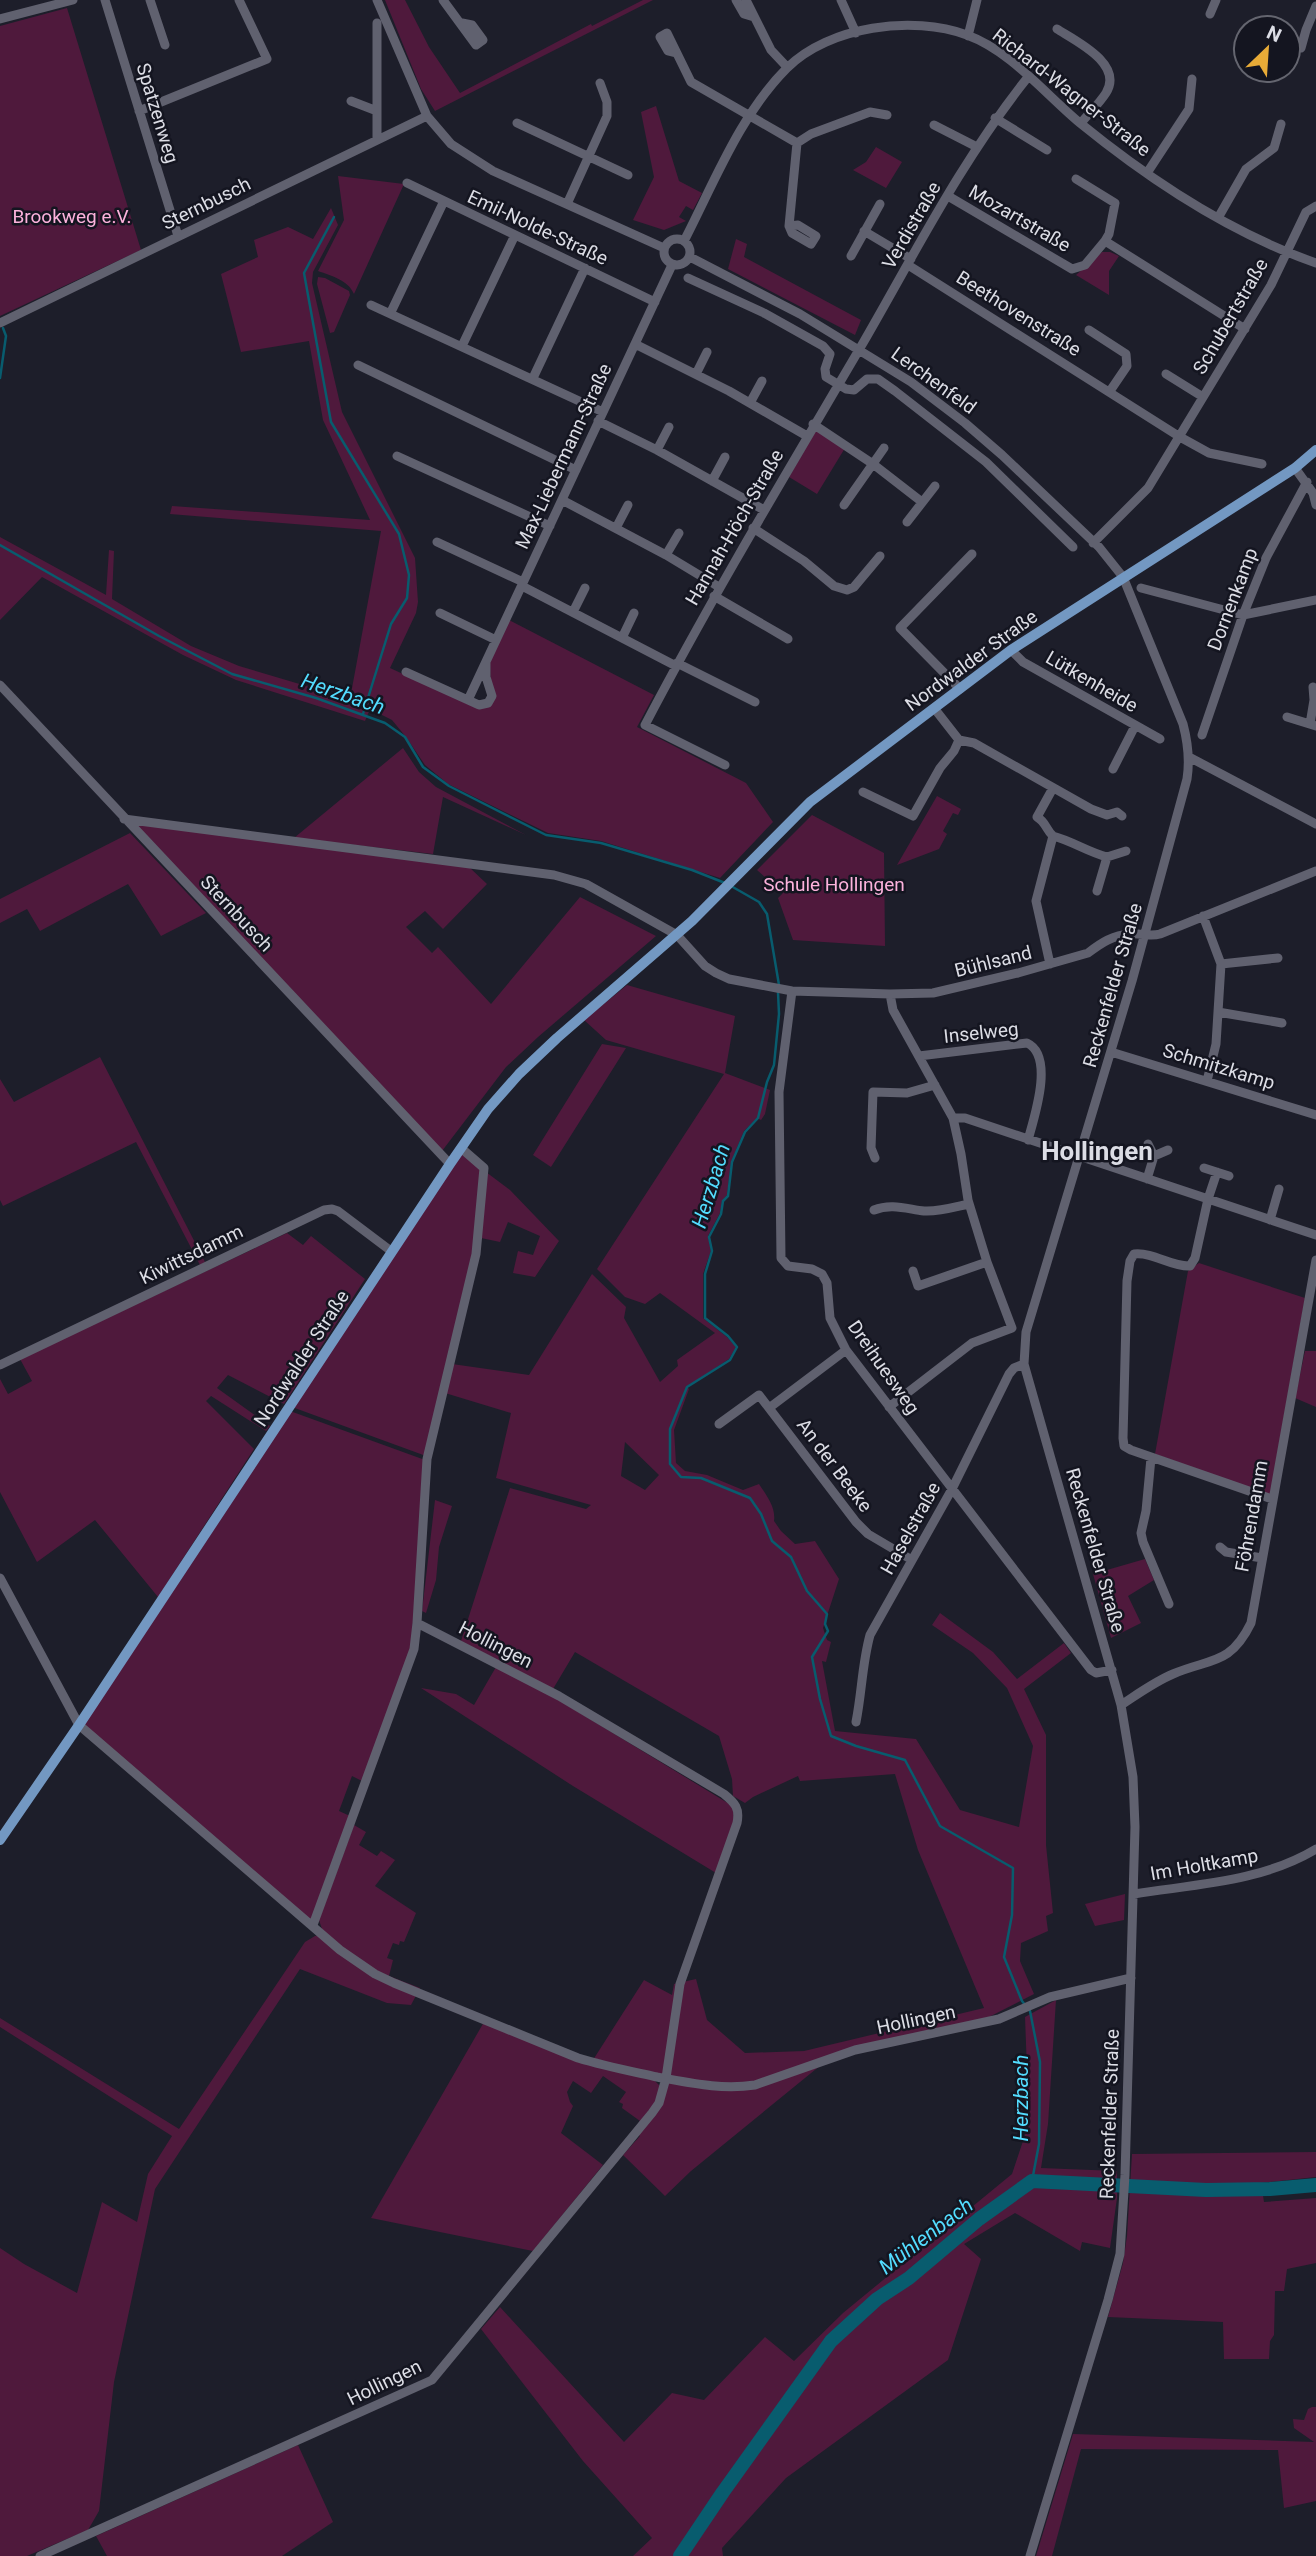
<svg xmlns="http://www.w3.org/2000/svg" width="1316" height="2556" font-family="Roboto,sans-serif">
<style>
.green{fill:#4f193c;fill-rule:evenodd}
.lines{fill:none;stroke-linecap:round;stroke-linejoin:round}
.stream{stroke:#085c6e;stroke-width:2.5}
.river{stroke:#085c6e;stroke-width:14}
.minor{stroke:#60616f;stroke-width:9}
.major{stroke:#7398c2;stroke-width:10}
.labels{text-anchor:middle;stroke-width:5;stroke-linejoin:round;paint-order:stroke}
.street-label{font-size:19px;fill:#dcdde5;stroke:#141520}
.park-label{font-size:19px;fill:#fcb2dc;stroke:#141520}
.water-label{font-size:21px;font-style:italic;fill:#53dcfe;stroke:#141520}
.district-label{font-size:26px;font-weight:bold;fill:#dcdde5;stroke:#141520}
</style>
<rect width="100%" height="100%" fill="#1d1e2a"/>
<path class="green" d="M385 0H405L429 47 460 93 591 24 592 26 643 0H653L435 111 421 89Z
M67 8 141 250 0 316V26Z
M656 106 679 181 702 193 693 210 686 206 679 217 686 221 664 230 633 220 654 177 641 112Z
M876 147 902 162 886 188 853 170 866 162Z
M338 176 404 184 354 294C348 280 332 276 318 271L344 220Z
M331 208 338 225 313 272 312 283 342 412 415 558 418 602 416 613 390 668 479 709 491 706 490 661 509 620 654 695 637 727 746 783 773 822 720 878 601 841 548 833 448 784 425 765 406 737 392 720 370 709 365 721 236 680 183 655 42 577 0 620V537L106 595 109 550 114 551 112 599 191 646 239 666 350 699 381 531 170 514 172 506 370 520 323 420 309 341 241 352 221 274 258 257 254 240 288 227 313 239Z
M736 239 747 244 744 257 861 320 855 335 728 269Z
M1102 252H1110L1119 256 1109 271V295L1076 275Z
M318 277 325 278 349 291 350 295 334 332 330 333 317 284Z
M816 430 845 448 817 494 789 477Z
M403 748 419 772 436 787 526 835 443 797 433 854 294 838Z
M937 796 961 809 958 815 953 813 943 831 947 834 939 849 897 865Z
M812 815 884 853 885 946 793 940 778 898 783 893 757 870Z
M134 824 469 867 487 884 443 929 425 911 406 927 432 953 438 947 491 1004 580 897 656 936 538 1037 506 1067 442 1151Z
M130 833 206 913 161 936 128 884 40 931 27 909 0 923V899Z
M627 985 735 1016 725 1073 770 1090 765 1114 761 1120 757 1118 744 1131 731 1162 727 1195 722 1201 720 1213 708 1236 711 1251 703 1274V1318L727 1337 736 1347 729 1359 687 1387 689 1389 674 1430 676 1463 685 1471 707 1475 743 1490 759 1484C766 1495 776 1507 774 1521L781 1531 795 1544 815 1541 839 1579 823 1628 827 1640 831 1642 826 1662 822 1661 835 1731 916 1739 960 1810 1019 1827 1033 1746 1007 1688 973 1653 932 1625 940 1613 993 1652 1017 1679 1064 1643 1071 1653 1024 1689 1046 1735V1845L1053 1913 1046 1916 1048 1931 1021 1943 1020 1961 1034 1994 989 2017 887 2040 832 2056 691 2171 665 2196 623 2155 640 2136 632 2131 640 2121 622 2108 623 2104 619 2102 626 2092 603 2076 591 2093 573 2081 567 2092 570 2102 573 2106 561 2133 603 2165 533 2251 371 2218 484 2022 575 2061 654 2080 661 2087 658 2102 664 2093 668 2076 593 2060 644 1980 672 1995 674 1984 696 1979 707 2020 745 2053 804 2051 984 2008 918 1850 895 1774 800 1781 798 1776 753 1797 745 1803 733 1796 732 1779 719 1736 575 1652 553 1689 461 1641 510 1488 586 1509 591 1505 496 1478 511 1413 445 1393 452 1364 529 1375 592 1274 626 1307 624 1318 660 1382 678 1366 677 1360 715 1333 660 1293 645 1304 625 1297 597 1269 724 1074 606 1040 584 1020ZM625 1442 659 1475 645 1490 621 1476Z
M602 1044 626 1048 551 1167 533 1155Z
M100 1057 205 1262 200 1265 136 1142 3 1206 0 1200V1079L14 1102Z
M462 1153 482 1169 474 1255 426 1456 292 1407Z
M486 1172 510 1190 559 1241 535 1277 513 1273 518 1251 533 1255 540 1236 508 1222 500 1242 481 1238Z
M287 1233 303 1245 311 1236 365 1279 284 1404 228 1375 217 1388 270 1426 266 1431 211 1396 206 1401 254 1449 158 1597 95 1520 37 1562 0 1492V1379L8 1394 32 1381 20 1359Z
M1199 1263 1305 1298 1270 1495 1155 1454 1188 1271Z
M1305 1351H1316V1407L1295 1398Z
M290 1411 425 1460 411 1649 362 1781 352 1776 339 1811 350 1816 312 1922 81 1725Z
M435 1500 452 1506 439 1547 436 1580 426 1613 422 1611Z
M1145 1559 1154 1580 1128 1596 1141 1623 1111 1638 1093 1574Z
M496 1667 552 1696 731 1805C741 1824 723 1854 716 1873L573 1786 421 1688 456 1694 474 1705Z
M354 1825 366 1832 359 1845 377 1856 381 1851 395 1860 375 1886 416 1913 404 1942 400 1941 399 1945 393 1943 387 1958 393 1960 389 1976 420 1988 411 2005 387 2003 300 1969 155 2189 114 2382 99 2511 88 2530 27 2556H0V2248L24 2264 77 2293 102 2202 137 2222 148 2174 172 2136 0 2027V2018L179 2129 305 1942 315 1936 327 1934 322 1929 319 1920Z
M1125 1894 1124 1920 1095 1926 1085 1904Z
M1056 2000 1048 2124 1041 2168 1117 2171V2198L1110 2248 1082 2242 1080 2251 1015 2213 964 2244 981 2259 948 2360 786 2478 722 2548 723 2556H633L652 2538 583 2461 481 2329 500 2307 624 2442 672 2393 704 2400 765 2337 794 2361 843 2313 1012 2174 1029 2123 1025 2017Z
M1316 2152V2177L1261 2183 1264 2202 1316 2198V2263L1287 2269 1284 2291H1275L1274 2335 1270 2341 1269 2359H1224L1223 2322 1108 2317 1123 2263 1127 2236 1132 2154Z
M1312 2407H1316V2501L1284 2508 1278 2450 1081 2449 1052 2556H1036L1073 2434 1314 2442 1294 2428 1293 2419 1304 2420 1308 2409Z
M298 2445 333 2522 282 2556H107L96 2536Z"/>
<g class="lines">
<path class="stream" d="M334 217 304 273 331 422 399 534 409 575 407 598 391 624 363 714
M0 378 6 336 3 328
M0 545 159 636 232 674 316 698 385 723 405 737 423 767 449 786 546 835 601 843 692 870 725 883
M731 886 759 902 767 914 779 985
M778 992 779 1014 774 1065 767 1082 758 1118 745 1132 732 1162 728 1196 723 1201 721 1214 709 1237 712 1251 705 1274V1318L728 1336 737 1347 730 1360 687 1387 670 1429V1464L681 1477 701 1478 750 1498 761 1514 772 1541 791 1557 807 1591 827 1614 825 1624 828 1631 812 1657 820 1699 831 1736 856 1746 905 1760 940 1826 1013 1868 1012 1915 1004 1957 1022 2001 1030 2011 1040 2062 1039 2144 1032 2181"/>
<path class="river" d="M680 2556 723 2492 831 2341 877 2299 909 2278 979 2219 1032 2181 1206 2190 1270 2189 1316 2185"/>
<path class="minor" d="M105 0 178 236
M150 0 165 45
M377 0 427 116 451 144 493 171 664 248
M443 0 476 45 483 40 472 25 462 23
M736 0 744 14 754 17
M746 0 771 50 787 67
M841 0 856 33
M1210 14 1216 0
M0 19 73 0
M377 23V139
M1057 29C1076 41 1124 64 1106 93 1099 104 1089 113 1081 123
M968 36 977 0
M1301 48 1306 30 1316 6
M676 53 668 51 660 37 667 33 691 82 797 143 811 134 870 112 887 115
M351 101 377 111
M139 111 267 59 239 0
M995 118 1047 150
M517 123 628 175
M934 125 977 147
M1147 173 1189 109 1192 79
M1076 179 1115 203 1109 234 1105 241
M407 183 655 302
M948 196 1072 269 1085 265 1105 241 1245 329
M567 204 607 116V102L600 83
M1218 218 1246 169 1274 148 1281 124
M789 226 798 225 816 236 811 244 792 233 789 226 797 143
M864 231 911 259
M664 252a13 13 0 1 1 26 0a13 13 0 1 1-26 0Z
M684 241C714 183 740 115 787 68 829 26 913 15 967 35 1011 51 1045 94 1080 123 1150 180 1230 233 1316 263
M851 256 880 204
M690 257 800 314 911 382 965 423 1002 455 1099 547 1123 577 1183 724C1188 743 1190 760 1187 779L1132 981 1026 1332 1024 1364 1121 1705 1133 1777 1135 1827 1125 2175 1120 2254 1108 2300 1030 2556
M908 265 1180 437 1209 453 1262 464
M688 278 764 313 823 346 830 354 825 369 826 377 846 389 854 390 867 379H878L895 391 986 462 1073 547
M371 305 603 412
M391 312 444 201
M0 323 427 116
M1089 330 1126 354 1127 366 1110 391
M635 344 729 391 807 436
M462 346 515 235
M358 365 576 470
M696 374 707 352
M1166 374 1203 397
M533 378 585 268
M750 403 762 381
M598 421 657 450 764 510
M813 424 873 464 922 502
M657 450 669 427
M397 456 550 526
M1295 468 1313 493 1316 505
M712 481 725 457
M562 500 666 555 719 587
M844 505 884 448
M907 522 935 486
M616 528 628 505
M753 528 804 561 834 586 847 590 854 587 880 556
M437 542 523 582
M1093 543 1148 488 1271 285 1306 212 1316 206
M666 555 679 533
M522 586 676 666
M1141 588 1243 615 1316 600
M714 596 788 639
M573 612 585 588
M440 613 496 640
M622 638 634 613
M1011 650 1023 662 1160 739
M486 662V677L492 696 488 703 479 705 468 700 672 265
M677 663 755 702
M406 672 468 700
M0 685 450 1164
M960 689 900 628 972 554
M934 708 959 740 974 743 1091 809 1107 815 1117 812 1122 816
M1287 717 1316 726
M1310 724 1314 700 1313 687
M1202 735 1243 615 1266 558 1307 482
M1189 757 1316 824
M725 765 645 725C713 595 789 469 863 343 915 253 963 158 1028 77
M1113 769 1135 726
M863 792 913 816 940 768 954 751 959 740
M124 819 554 875 586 884 677 935 705 966 716 973 729 979 792 991 890 994 933 993 1018 973 1088 953C1101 943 1113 935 1130 934 1141 933 1150 937 1160 934L1316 871
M1053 836C1072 841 1088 852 1107 857L1097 891
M1107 857 1126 851
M1203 916 1221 964 1216 1044 1207 1081
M1050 964 1036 901 1053 836C1046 830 1046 822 1037 817L1053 788
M1221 964 1278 958
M792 991 779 1092 781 1258 788 1266 812 1269 822 1274 827 1283 830 1318 846 1350 1091 1670 1096 1673 1112 1670
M1218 1012 1282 1023
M1111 1052 1316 1115
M919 1056 1027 1043C1055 1056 1034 1118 1028 1140
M953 1118H965L1316 1235
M1148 1144 1154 1156 1168 1150
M875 1158 871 1148 873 1092 907 1093 935 1085
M1204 1168 1229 1176
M1217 1172 1208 1199 1195 1258 1190 1266C1171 1267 1154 1252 1134 1254L1130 1261 1127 1281 1123 1438 1124 1446 1131 1450 1272 1499
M1147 1179 1154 1156
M874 1210C891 1203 907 1209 924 1211 938 1212 955 1207 969 1204
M1270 1220 1279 1189
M913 1271 918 1286 987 1262
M0 1365 324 1210 332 1209 338 1211 391 1251
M889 1407 972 1343 1012 1328 987 1262 968 1200 961 1154 953 1118 893 1010 890 994
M769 1408 846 1350
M719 1424 759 1395 856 1522 868 1534 912 1560
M1151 1458 1146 1511 1141 1533 1143 1542 1169 1604
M1220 1547 1226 1552 1262 1558
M0 1578 79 1725 340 1950 375 1974 394 1983 578 2058C604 2066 630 2071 657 2077 691 2083 721 2090 755 2085L855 2050 999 2019 1050 1997 1131 1978
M1121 1705C1138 1694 1154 1682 1173 1674 1210 1658 1230 1666 1251 1623L1316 1260
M856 1722C862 1692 862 1664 870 1635L952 1489 1009 1374 1014 1368 1024 1364
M1134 1894C1197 1884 1261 1882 1316 1849
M313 1925 414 1649 417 1623
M40 2556 432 2380 652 2113 659 2103 666 2078 680 1984 737 1823C740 1808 735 1803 724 1794L559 1696 417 1623 427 1459 476 1254 484 1168 461 1148"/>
<path class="major" d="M0 1840 79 1725 450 1164 488 1109 519 1074 557 1038 692 921 810 802 1011 650 1295 468 1316 450"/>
</g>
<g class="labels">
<g class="street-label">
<text transform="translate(1072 92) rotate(38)" y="7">Richard-Wagner-Straße</text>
<text transform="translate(158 113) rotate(73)" y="7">Spatzenweg</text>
<text transform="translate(206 203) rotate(-26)" y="7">Sternbusch</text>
<text transform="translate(1020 218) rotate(30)" y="7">Mozartstraße</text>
<text transform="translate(911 225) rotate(-60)" y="7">Verdistraße</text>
<text transform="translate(538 227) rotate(25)" y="7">Emil-Nolde-Straße</text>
<text transform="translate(1019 313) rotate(32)" y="7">Beethovenstraße</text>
<text transform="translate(1230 316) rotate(-60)" y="7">Schubertstraße</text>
<text transform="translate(934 380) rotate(36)" y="7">Lerchenfeld</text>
<text transform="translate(563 456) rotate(-65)" y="7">Max-Liebermann-Straße</text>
<text transform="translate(734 527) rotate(-60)" y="7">Hannah-Höch-Straße</text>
<text transform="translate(1232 599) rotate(-69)" y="7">Dornenkamp</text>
<text transform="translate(971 660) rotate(-36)" y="7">Nordwalder Straße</text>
<text transform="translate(1092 681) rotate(30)" y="7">Lütkenheide</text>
<text transform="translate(237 913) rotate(47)" y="7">Sternbusch</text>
<text transform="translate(993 961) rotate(-14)" y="7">Bühlsand</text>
<text transform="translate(1112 985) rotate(-74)" y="7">Reckenfelder Straße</text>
<text transform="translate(981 1032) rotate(-6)" y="7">Inselweg</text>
<text transform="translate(1219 1066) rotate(17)" y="7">Schmitzkamp</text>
<text transform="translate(191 1254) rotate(-26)" y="7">Kiwittsdamm</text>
<text transform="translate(301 1358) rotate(-57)" y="7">Nordwalder Straße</text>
<text transform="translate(884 1367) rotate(55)" y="7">Dreihuesweg</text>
<text transform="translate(835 1465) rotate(53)" y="7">An der Beeke</text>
<text transform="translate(1251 1516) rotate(-80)" y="7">Föhrendamm</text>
<text transform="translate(910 1528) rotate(-61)" y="7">Haselstraße</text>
<text transform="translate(1096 1550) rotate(74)" y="7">Reckenfelder Straße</text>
<text transform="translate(496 1644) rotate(27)" y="7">Hollingen</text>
<text transform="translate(1204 1864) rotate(-10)" y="7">Im Holtkamp</text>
<text transform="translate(916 2019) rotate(-12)" y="7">Hollingen</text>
<text transform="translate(1109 2114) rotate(-88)" y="7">Reckenfelder Straße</text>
<text transform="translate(384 2382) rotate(-26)" y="7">Hollingen</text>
</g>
<g class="park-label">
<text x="72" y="223">Brookweg e.V.</text>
<text x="834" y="891">Schule Hollingen</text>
</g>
<g class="water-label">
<text transform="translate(343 694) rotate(19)" y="7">Herzbach</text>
<text transform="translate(711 1186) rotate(-73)" y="7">Herzbach</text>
<text transform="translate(1021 2098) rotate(-90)" y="7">Herzbach</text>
<text transform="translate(926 2236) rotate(-37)" y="7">Mühlenbach</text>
</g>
<g class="district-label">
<text x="1097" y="1160">Hollingen</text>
</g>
</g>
<g transform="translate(1267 49) rotate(25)"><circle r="33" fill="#141520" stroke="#64656f" stroke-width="2"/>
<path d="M0-5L12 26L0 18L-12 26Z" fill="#e8ab37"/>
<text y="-10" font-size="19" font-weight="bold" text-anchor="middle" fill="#dcdde5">N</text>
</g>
</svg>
